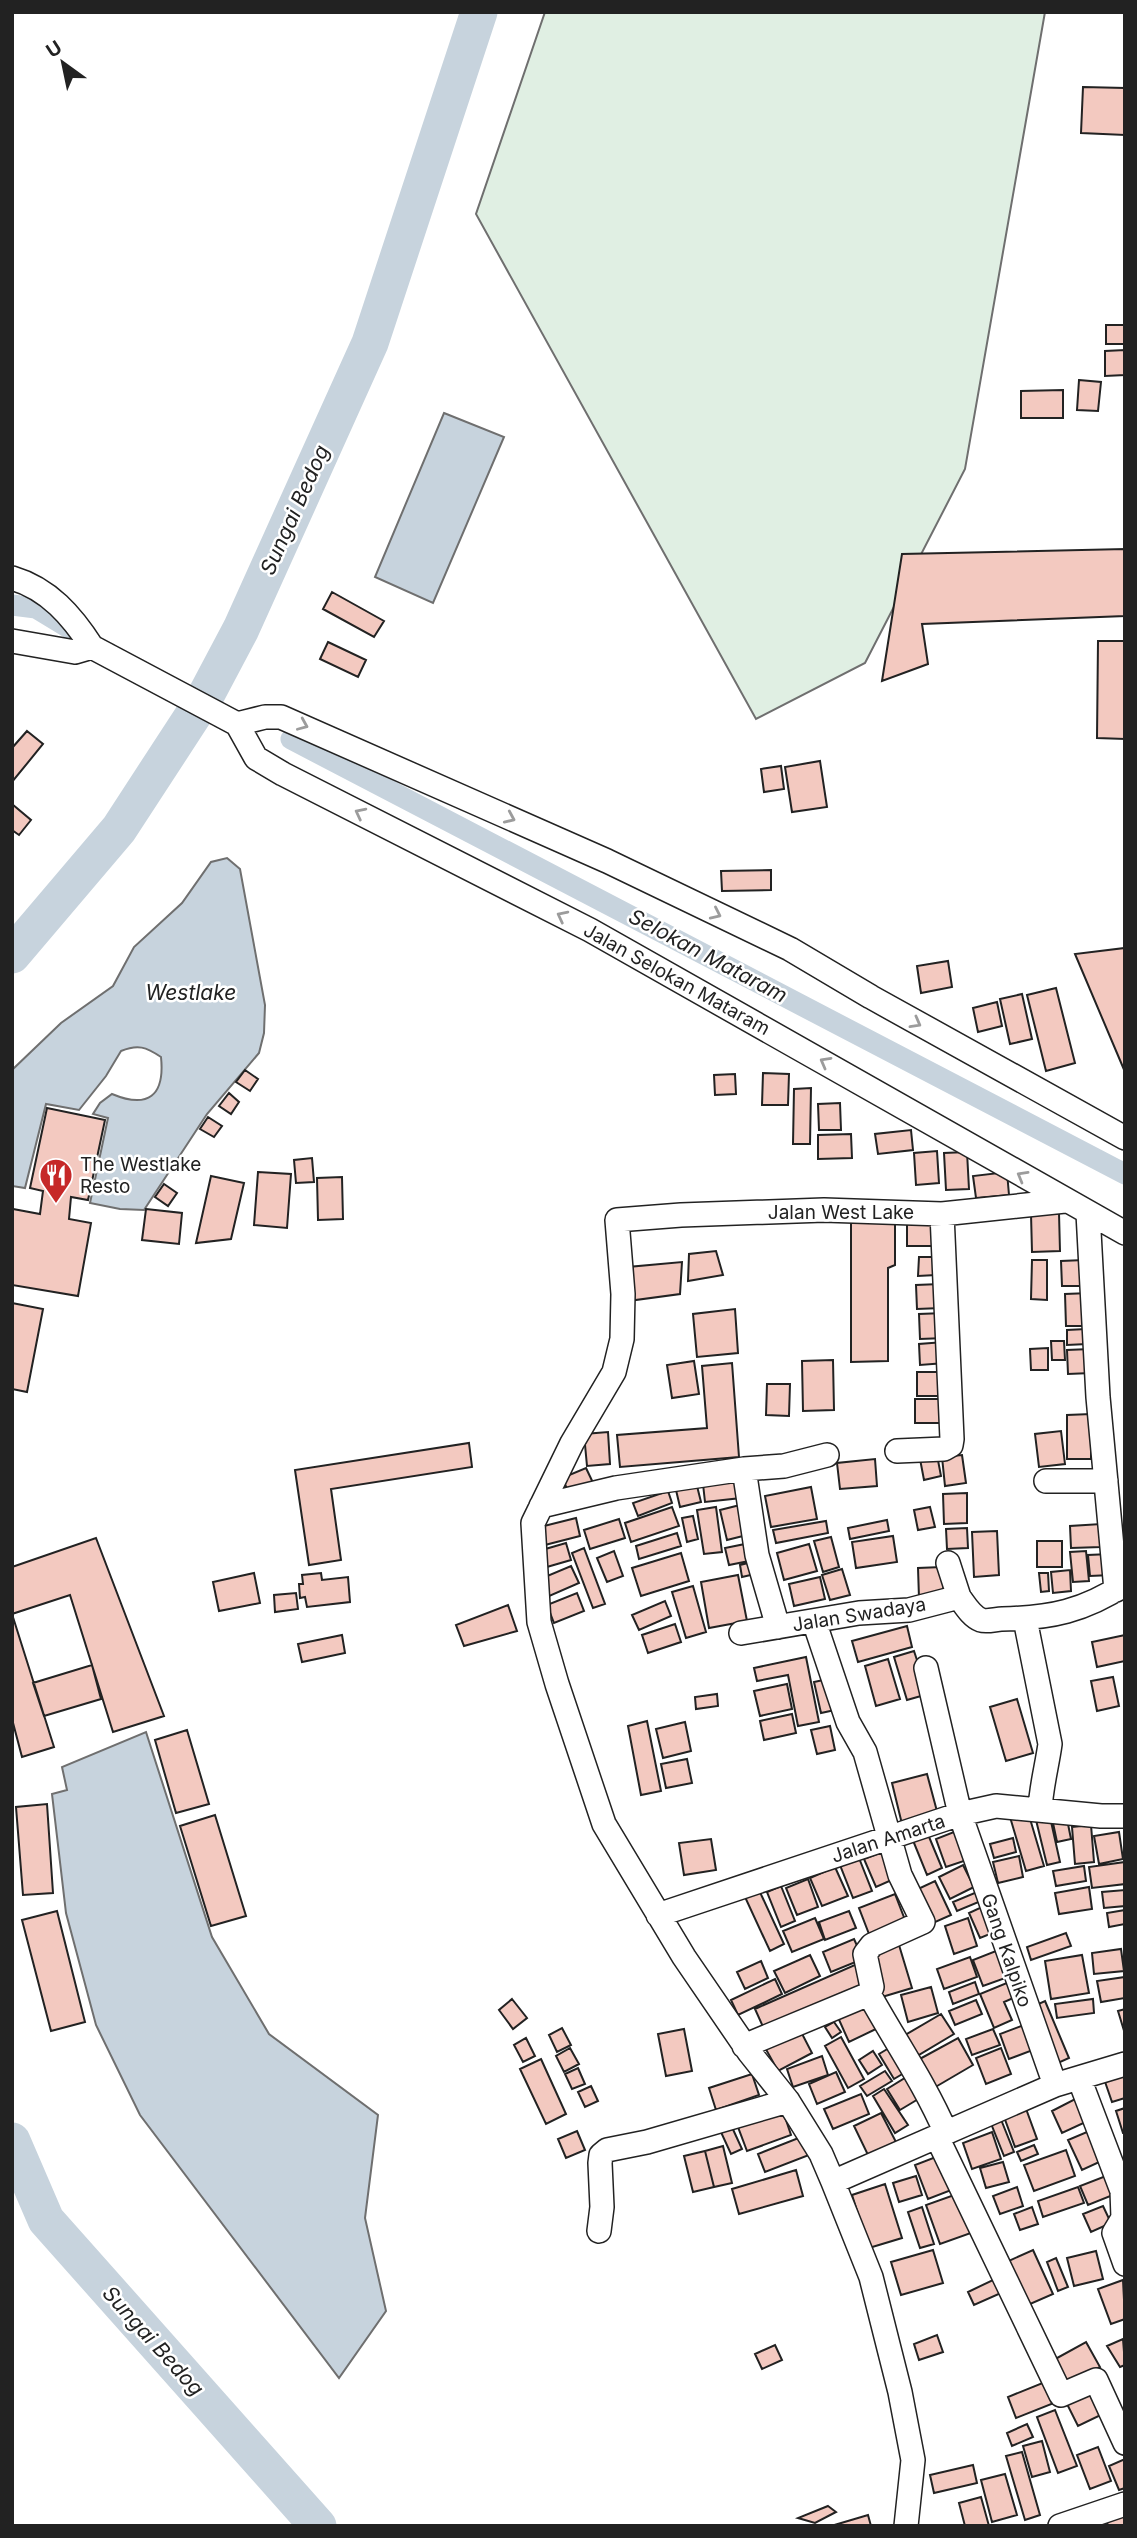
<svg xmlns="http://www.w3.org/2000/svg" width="1137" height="2538" font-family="Inter,sans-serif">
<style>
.green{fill:#e0efe3;stroke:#6f6f6f;stroke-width:2}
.water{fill:#c7d3dd;stroke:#6f6f6f;stroke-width:2}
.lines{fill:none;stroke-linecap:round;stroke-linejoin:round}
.canal{stroke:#c7d3dd;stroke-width:21}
.river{stroke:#c7d3dd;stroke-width:37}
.building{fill:#f3c9c0;stroke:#222;stroke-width:2}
.minor-casing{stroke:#222;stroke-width:26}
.minor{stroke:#fff;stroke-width:23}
.oneway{stroke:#9c9c9c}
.labels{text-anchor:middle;stroke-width:5;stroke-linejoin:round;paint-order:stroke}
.street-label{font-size:19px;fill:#222;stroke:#fff}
.poi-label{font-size:19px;fill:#222;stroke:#fff;text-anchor:start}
.water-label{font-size:21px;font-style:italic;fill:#222;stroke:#fff}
</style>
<rect width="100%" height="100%" fill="#fff"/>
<path class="green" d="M545 12H1045L965 469 865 663 756 719 476 214Z"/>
<path class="water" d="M444 413 504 437 433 603 375 577Z
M227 858 240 869 265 1005 264 1033 259 1053 207 1114 144 1210 120 1209 90 1203 108 1118 93 1114 100 1103 112 1094C148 1109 165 1096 161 1057 146 1047 138 1044 121 1051L106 1076 79 1110 46 1104 25 1188 12 1186V1070L61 1023 113 986 134 947 182 903 211 862Z
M146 1732 212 1937 269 2034 378 2115 365 2218 386 2311 339 2378 140 2115 96 2025 66 1913 52 1794 67 1790 62 1767Z"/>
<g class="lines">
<path class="canal" d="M12 605 36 608 69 628
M291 739 1125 1174"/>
<path class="river" d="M12 955 119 829 205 697 241 629 370 343 479 12
M12 2141 46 2220 318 2526"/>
</g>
<path class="building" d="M1083 87 1125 88V135L1081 133Z
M1106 325H1125V344H1106Z
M1125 350V375L1105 376V351Z
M1079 380 1101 382 1098 411 1077 410Z
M1063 390V418H1021V391Z
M1125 549V616L922 624 928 664 882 681 902 554Z
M332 592 384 621 374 637 323 609Z
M1098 641H1125V739L1097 738Z
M328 642 366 660 358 677 320 659Z
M27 731 43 744 12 782V748Z
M820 761 827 807 792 812 785 767Z
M781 766 784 789 764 792 761 769Z
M12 804 31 820 19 835 12 830Z
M771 870V890L722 891 721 871Z
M1125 948V1072L1075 954Z
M948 961 952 987 921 993 917 966Z
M1056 988 1075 1063 1046 1071 1027 995Z
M1022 994 1032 1039 1010 1044 1000 999Z
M997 1002 1002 1026 978 1032 973 1008Z
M245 1070 258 1079 250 1091 236 1082Z
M763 1073 789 1074 788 1105H762Z
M735 1074 736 1094 715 1095 714 1075Z
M811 1088 810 1144H793L794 1089Z
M229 1093 239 1102 231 1114 219 1106Z
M840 1103 841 1130H819L818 1104Z
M47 1108 105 1120 88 1200 71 1197 69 1219 91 1223 78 1296 12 1285 13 1209 40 1214 43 1191 30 1188Z
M208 1117 222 1126 214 1137 200 1129Z
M911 1130 913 1150 878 1154 875 1134Z
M851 1134 852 1158 818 1159V1135Z
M937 1151 939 1183 916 1185 914 1153Z
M967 1152 969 1189 946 1190 944 1153Z
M312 1158 314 1182 296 1183 294 1160Z
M258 1172 291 1174 287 1228 254 1225Z
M1007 1172 1009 1195 976 1198 973 1176Z
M211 1176 244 1183 231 1239 196 1243Z
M342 1177 343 1219 318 1220 317 1178Z
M164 1184 177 1193 168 1206 155 1197Z
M146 1209 182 1213 179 1244 142 1240Z
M1059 1213 1060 1251 1032 1252 1031 1214Z
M851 1218H895V1265L888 1268V1361L851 1362Z
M907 1218H941V1246H907Z
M716 1251 723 1275 688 1281 689 1254Z
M919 1257H937L936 1275 918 1276Z
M1032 1260H1047V1300L1031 1299Z
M1084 1260 1085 1286H1062L1061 1261Z
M682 1262 680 1294 628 1301V1267Z
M940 1284 941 1308 917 1309 916 1285Z
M1090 1293V1326H1066L1065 1294Z
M12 1303 43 1309 27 1392 12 1389Z
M735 1309 738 1353 697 1357 693 1314Z
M944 1313 945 1338 920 1339 919 1314Z
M1086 1329 1087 1344 1067 1345V1330Z
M1051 1341H1064L1065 1360H1052Z
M944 1342 945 1363 920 1365 919 1344Z
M1048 1348V1370H1031L1030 1349Z
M1090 1349 1091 1373 1068 1374 1067 1350Z
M833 1360 834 1410 803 1411 802 1361Z
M694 1361 699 1394 672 1398 667 1365Z
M732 1363 739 1457 620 1467 617 1435 707 1428 702 1366Z
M917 1372H945L944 1396H917Z
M767 1384H790L789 1416 766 1415Z
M915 1399H943V1423H915Z
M1091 1414V1459H1067V1415Z
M1061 1431 1065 1464 1039 1467 1035 1434Z
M608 1432 610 1464 587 1466 584 1434Z
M469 1443 472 1467 331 1489 341 1560 309 1565 295 1470Z
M937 1455 941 1476 924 1480 920 1459Z
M962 1455 966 1483 945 1486 942 1457Z
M875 1459 877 1486 840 1489 837 1463Z
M586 1468 595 1487 570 1495 562 1478Z
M739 1480 741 1498 705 1502 703 1484Z
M697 1486 701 1502 680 1507 676 1490Z
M811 1487 817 1519 771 1527 765 1496Z
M668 1491 672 1503 638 1516 633 1503Z
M967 1493V1523L944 1524 943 1494Z
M740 1505 747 1535 727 1540 720 1510Z
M672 1507 679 1526 631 1542 625 1523Z
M716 1507 722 1552 704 1554 697 1510Z
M930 1507 935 1527 918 1530 914 1510Z
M693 1516 698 1539 687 1542 682 1518Z
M576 1518 580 1536 541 1546 536 1528Z
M619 1519 625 1538 590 1549 584 1530Z
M887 1520 889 1531 850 1539 848 1528Z
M826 1521 828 1533 776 1543 773 1530Z
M1101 1524V1547L1071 1548 1070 1526Z
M967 1528 968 1548 947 1549 946 1529Z
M997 1531 999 1575 974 1577 972 1532Z
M677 1533 681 1546 639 1559 636 1546Z
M893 1536 897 1562 856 1568 852 1542Z
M831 1537 839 1567 823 1572 814 1541Z
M96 1538 164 1716 113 1732 70 1595 12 1614 54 1747 22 1757 12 1719V1567Z
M1037 1541H1062V1567H1037Z
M566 1543 571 1560 540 1569 535 1552Z
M745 1544 749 1561 729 1565 725 1548Z
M809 1544 817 1571 784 1580 777 1553Z
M584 1548 605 1604 593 1608 572 1553Z
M614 1551 623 1576 607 1582 597 1558Z
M1086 1551 1089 1581 1073 1582 1070 1552Z
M681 1553 689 1581 641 1596 632 1568Z
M1110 1554 1111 1575 1090 1576 1088 1555Z
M752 1562 755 1574 742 1577 740 1565Z
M571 1566 579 1583 547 1597 540 1579Z
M942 1567 944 1597 919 1598 918 1568Z
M842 1569 850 1595 830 1600 822 1575Z
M1070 1570 1071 1591 1053 1593 1051 1572Z
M254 1573 260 1603 219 1611 213 1582Z
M321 1573 322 1580 348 1577 350 1602 307 1607 305 1597 300 1598 299 1584H303L302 1575Z
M1039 1573H1048L1049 1591 1041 1592Z
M738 1575 747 1621 709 1628 701 1582Z
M820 1577 825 1599 794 1606 789 1584Z
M693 1586 706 1632 686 1638 672 1592Z
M296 1593 298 1609 275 1612 274 1595Z
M577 1593 584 1611 554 1623 547 1605Z
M665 1601 671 1616 639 1630 632 1615Z
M508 1605 517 1631 464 1646 456 1625Z
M675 1624 681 1642 648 1653 642 1635Z
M907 1626 912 1647 858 1662 852 1641Z
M342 1635 345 1653 302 1662 298 1644Z
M1125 1635V1661L1097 1667 1092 1642Z
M914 1651 928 1694 907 1700 894 1657Z
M806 1657 819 1722 798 1726 788 1675 757 1681 754 1668Z
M888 1659 900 1699 876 1706 865 1666Z
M92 1665 101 1699 44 1716 33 1683Z
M1113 1677 1119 1706 1097 1711 1091 1681Z
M828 1679 835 1710 821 1713 814 1682Z
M787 1684 792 1709 760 1716 754 1691Z
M717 1694 718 1706 696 1709 695 1697Z
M1017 1699 1033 1753 1006 1761 990 1707Z
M792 1714 796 1733 764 1740 760 1721Z
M647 1721 661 1791 641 1795 628 1726Z
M685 1722 691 1751 663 1758 656 1729Z
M830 1726 835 1750 817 1754 811 1730Z
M187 1730 209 1804 176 1813 155 1740Z
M687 1759 692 1783 666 1788 661 1764Z
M927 1774 938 1815 902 1824 892 1783Z
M47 1804 53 1893 23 1895 16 1807Z
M1028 1812 1044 1866 1026 1871 1010 1817Z
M215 1815 246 1916 211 1926 180 1826Z
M1050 1817 1060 1862 1047 1865 1036 1820Z
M1067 1819 1071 1839 1057 1842 1053 1823Z
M1091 1825 1094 1862 1075 1864 1072 1827Z
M959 1830 970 1859 946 1867 936 1839Z
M927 1832 942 1868 927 1875 912 1838Z
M1119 1832 1123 1859 1099 1864 1094 1836Z
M1013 1838 1016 1852 994 1858 990 1844Z
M711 1839 716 1870 684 1875 679 1843Z
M882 1852 894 1879 876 1887 864 1859Z
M1019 1856 1023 1877 998 1883 993 1862Z
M859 1858 872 1891 853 1898 840 1865Z
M1125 1862V1884L1092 1888 1089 1867Z
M963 1865 974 1887 950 1899 939 1877Z
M1084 1866 1086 1881 1056 1886 1053 1871Z
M835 1867 848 1896 822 1906 810 1878Z
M808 1879 818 1907 797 1915 786 1888Z
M935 1881 951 1915 933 1923 918 1889Z
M781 1886 795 1921 781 1927 767 1892Z
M1089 1887 1092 1909 1059 1914 1055 1893Z
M759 1890 784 1944 770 1951 745 1897Z
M1125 1890V1906L1104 1908 1102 1892Z
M977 1892 981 1901 957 1911 953 1902Z
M895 1894 905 1920 869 1934 859 1908Z
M984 1906 995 1932 980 1938 969 1913Z
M1125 1910V1924L1109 1927 1107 1913Z
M57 1911 85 2022 51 2031 22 1920Z
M849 1911 856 1928 825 1940 819 1922Z
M815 1918 824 1939 792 1952 783 1931Z
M968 1918 977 1946 954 1954 945 1926Z
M1066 1933 1071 1946 1031 1960 1027 1947Z
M854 1939 863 1959 831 1972 823 1952Z
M899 1945 912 1988 882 1997 869 1954Z
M1001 1949 1011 1976 983 1986 973 1960Z
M1121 1949 1124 1971 1094 1974 1092 1953Z
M810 1955 820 1976 785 1993 774 1971Z
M1082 1955 1089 1993 1051 1999 1045 1961Z
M970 1957 977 1977 944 1989 937 1969Z
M761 1961 768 1978 745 1989 737 1972Z
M857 1964 866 1984 764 2029 755 2009Z
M1125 1977V1998L1101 2002 1097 1981Z
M775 1979 782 1994 738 2015 731 2000Z
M1014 1980 1020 1995 1004 2002 1012 2020 994 2028 980 1994Z
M975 1982 979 1994 953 2004 949 1992Z
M931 1987 938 2013 908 2022 901 1995Z
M512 1999 527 2018 513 2029 499 2010Z
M1093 1999 1094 2013 1057 2018 1055 2004Z
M865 2000 878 2028 849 2042 836 2013Z
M976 2000 982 2014 955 2025 949 2011Z
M1045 2001 1069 2058 1058 2063 1034 2006Z
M1125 2009V2034L1118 2011Z
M941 2014 954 2034 912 2059 900 2038Z
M834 2022 841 2032 832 2038 825 2027Z
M1024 2025 1033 2050 1009 2059 1000 2034Z
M798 2026 812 2053 778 2071 763 2044Z
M562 2028 571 2045 557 2052 549 2035Z
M684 2029 692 2071 666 2076 658 2034Z
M993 2029 1000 2045 972 2055 966 2039Z
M841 2037 864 2079 848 2088 825 2046Z
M526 2038 535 2056 523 2062 514 2045Z
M958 2038 973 2065 932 2089 916 2061Z
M894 2045 909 2070 894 2079 879 2054Z
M570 2048 579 2064 564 2072 556 2056Z
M1001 2048 1011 2074 986 2084 976 2058Z
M873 2051 882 2065 868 2074 859 2060Z
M822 2056 828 2075 793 2087 787 2069Z
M541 2059 566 2114 546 2124 520 2069Z
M578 2068 585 2084 572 2089 565 2074Z
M1125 2069V2098L1112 2102 1103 2076Z
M885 2071 892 2081 867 2096 860 2086Z
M836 2072 845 2092 817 2104 809 2084Z
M913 2073 925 2095 900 2110 887 2089Z
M752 2074 759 2095 716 2110 709 2088Z
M591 2086 598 2101 585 2107 578 2092Z
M884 2089 908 2125 895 2133 873 2096Z
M861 2094 869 2114 833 2129 824 2109Z
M1079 2097 1090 2120 1062 2133 1052 2111Z
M1025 2106 1037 2139 1015 2147 1003 2114Z
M1125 2108V2133H1123L1116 2111Z
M783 2111 791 2135 747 2151 738 2127Z
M881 2113 896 2142 868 2155 854 2126Z
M1000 2117 1014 2152 1004 2156 990 2121Z
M731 2125 742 2149 731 2154 720 2130Z
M1094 2129 1108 2158 1082 2170 1068 2140Z
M577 2131 585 2150 566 2158 558 2139Z
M992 2132 1001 2159 972 2169 963 2143Z
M801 2137 809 2155 765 2172 758 2154Z
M1034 2145 1038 2154 1021 2161 1017 2152Z
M723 2146 732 2183 714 2187 705 2151Z
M1066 2150 1075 2176 1034 2191 1024 2165Z
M705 2151 714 2187 693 2192 684 2156Z
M941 2155 954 2189 928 2199 915 2165Z
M1003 2162 1009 2182 986 2188 980 2168Z
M796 2170 803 2196 739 2214 732 2189Z
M1111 2174 1118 2193 1088 2205 1080 2186Z
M916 2176 922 2195 899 2202 893 2183Z
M885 2184 902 2238 869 2248 852 2195Z
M1017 2187 1023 2206 1000 2214 993 2196Z
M1078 2187 1084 2203 1043 2217 1038 2201Z
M957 2194 971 2233 940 2244 926 2205Z
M1103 2206 1111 2223 1091 2232 1083 2214Z
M922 2207 934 2244 920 2248 908 2212Z
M1032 2207 1038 2224 1020 2230 1014 2214Z
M933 2250 943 2283 901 2295 891 2262Z
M1033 2250 1053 2294 1021 2308 1002 2264Z
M1096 2251 1103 2279 1074 2286 1067 2258Z
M1056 2258 1068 2287 1058 2291 1047 2262Z
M995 2279 1001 2293 974 2305 968 2292Z
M1123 2280 1125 2319 1111 2324 1098 2289Z
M937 2335 943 2352 919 2360 914 2344Z
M1123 2339 1125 2365 1120 2367 1107 2346Z
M1086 2342 1100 2367 1061 2388 1048 2363Z
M775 2345 782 2360 762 2369 755 2354Z
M1050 2380 1059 2401 1016 2418 1008 2397Z
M1095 2383 1109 2411 1078 2426 1064 2398Z
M1055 2410 1077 2466 1058 2473 1037 2417Z
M1027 2424 1033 2437 1012 2446 1007 2433Z
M1042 2441 1050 2472 1032 2477 1023 2446Z
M1098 2447 1111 2481 1090 2489 1077 2455Z
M1022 2452 1040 2515 1025 2520 1006 2456Z
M1125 2459V2488L1119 2490 1109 2466Z
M973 2465 977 2483 934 2493 930 2475Z
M1005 2474 1017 2515 992 2522 981 2480Z
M981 2497 989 2526H965L959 2503Z
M828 2506 836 2512 815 2523 798 2518Z
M1125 2514V2526H1108L1106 2519Z
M868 2515 871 2526H831Z"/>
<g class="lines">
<defs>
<path id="minor" d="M12 578C49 589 72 616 92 647L237 724 256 758 283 774 590 930 1125 1233
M12 641 75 652 92 647
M237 724 265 717H281L607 861 790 949 871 997 1125 1138
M1088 1213 1098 1397 1116 1590
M897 1451 944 1449 951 1445 952 1439 942 1214
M744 1469 757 1555 778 1627
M1046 1481H1106
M541 1506 616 1488 744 1469 784 1466 827 1455
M948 1563 959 1597
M1025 1619 1050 1744C1047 1766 1041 1787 1040 1810
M741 1633 859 1613 909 1610 959 1597C965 1605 971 1616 981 1620 987 1622 996 1619 1002 1619 1051 1618 1084 1611 1125 1584
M926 1668 960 1814 1055 2085
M658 1915 960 1814 996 1806 1101 1816H1125
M869 1994C895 2041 925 2084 946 2133
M744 2046 869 1994 872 1987 865 1954 872 1945 923 1922 900 1875 865 1752 848 1722 814 1621
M1079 2078 1122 2191 1123 2218 1114 2233 1125 2264
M937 2137 1061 2395 1096 2380 1125 2443
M833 2182 1055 2085 1125 2064
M599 2231 602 2207 600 2163 601 2155 607 2150 647 2142 788 2101
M906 2526 913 2460 900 2392 871 2277 833 2182 821 2154 788 2101 749 2052 684 1957 604 1824 557 1684 539 1622 533 1523 572 1443 614 1372 622 1339 623 1294 617 1220 681 1215 824 1210 942 1214 1065 1201
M1060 2526 1125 2504"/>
</defs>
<use href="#minor" class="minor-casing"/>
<use href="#minor" class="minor"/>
</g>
<defs><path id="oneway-chevron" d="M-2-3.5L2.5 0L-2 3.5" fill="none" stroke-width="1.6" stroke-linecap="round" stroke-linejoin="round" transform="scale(1.75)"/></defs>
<g class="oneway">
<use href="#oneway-chevron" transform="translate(303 725) rotate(23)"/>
<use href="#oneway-chevron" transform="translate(360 813) rotate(-153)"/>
<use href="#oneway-chevron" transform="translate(510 818) rotate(24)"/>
<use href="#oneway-chevron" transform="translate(716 914) rotate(25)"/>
<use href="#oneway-chevron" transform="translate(562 916) rotate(-153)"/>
<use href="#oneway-chevron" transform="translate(916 1023) rotate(29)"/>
<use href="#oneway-chevron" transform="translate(825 1062) rotate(-151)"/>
<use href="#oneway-chevron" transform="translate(1022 1176) rotate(-150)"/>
</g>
<defs>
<symbol id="restaurant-pin" viewBox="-11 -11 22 30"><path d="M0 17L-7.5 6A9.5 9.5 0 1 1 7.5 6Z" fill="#c62828" stroke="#fff"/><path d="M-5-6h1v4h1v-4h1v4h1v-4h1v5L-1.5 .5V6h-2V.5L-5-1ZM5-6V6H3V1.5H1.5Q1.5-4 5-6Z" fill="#fff"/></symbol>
</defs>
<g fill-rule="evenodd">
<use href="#restaurant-pin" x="37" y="1156" width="38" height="52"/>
</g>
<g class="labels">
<g class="street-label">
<text transform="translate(677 979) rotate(29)" y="7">Jalan Selokan Mataram</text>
<text x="841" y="1219">Jalan West Lake</text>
<text transform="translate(859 1614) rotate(-9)" y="7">Jalan Swadaya</text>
<text transform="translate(888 1838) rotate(-18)" y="7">Jalan Amarta</text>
<text transform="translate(1007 1950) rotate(71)" y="7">Gang Kalpiko</text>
</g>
<g class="poi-label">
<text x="80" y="1171">The Westlake<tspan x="80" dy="22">Resto</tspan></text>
</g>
<g class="water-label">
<text transform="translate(295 510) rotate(-66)" y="7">Sungai Bedog</text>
<text transform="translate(708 956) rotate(28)" y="7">Selokan Mataram</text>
<text x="191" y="1000">Westlake</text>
<text transform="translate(153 2341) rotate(48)" y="7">Sungai Bedog</text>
</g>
</g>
<rect width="1137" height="2538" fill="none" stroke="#222222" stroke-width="28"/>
<g transform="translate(63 63) rotate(327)" stroke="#ffffff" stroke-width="5" paint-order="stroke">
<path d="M0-5L12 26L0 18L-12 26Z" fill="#222222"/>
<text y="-10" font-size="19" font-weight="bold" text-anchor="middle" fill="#222222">U</text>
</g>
</svg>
